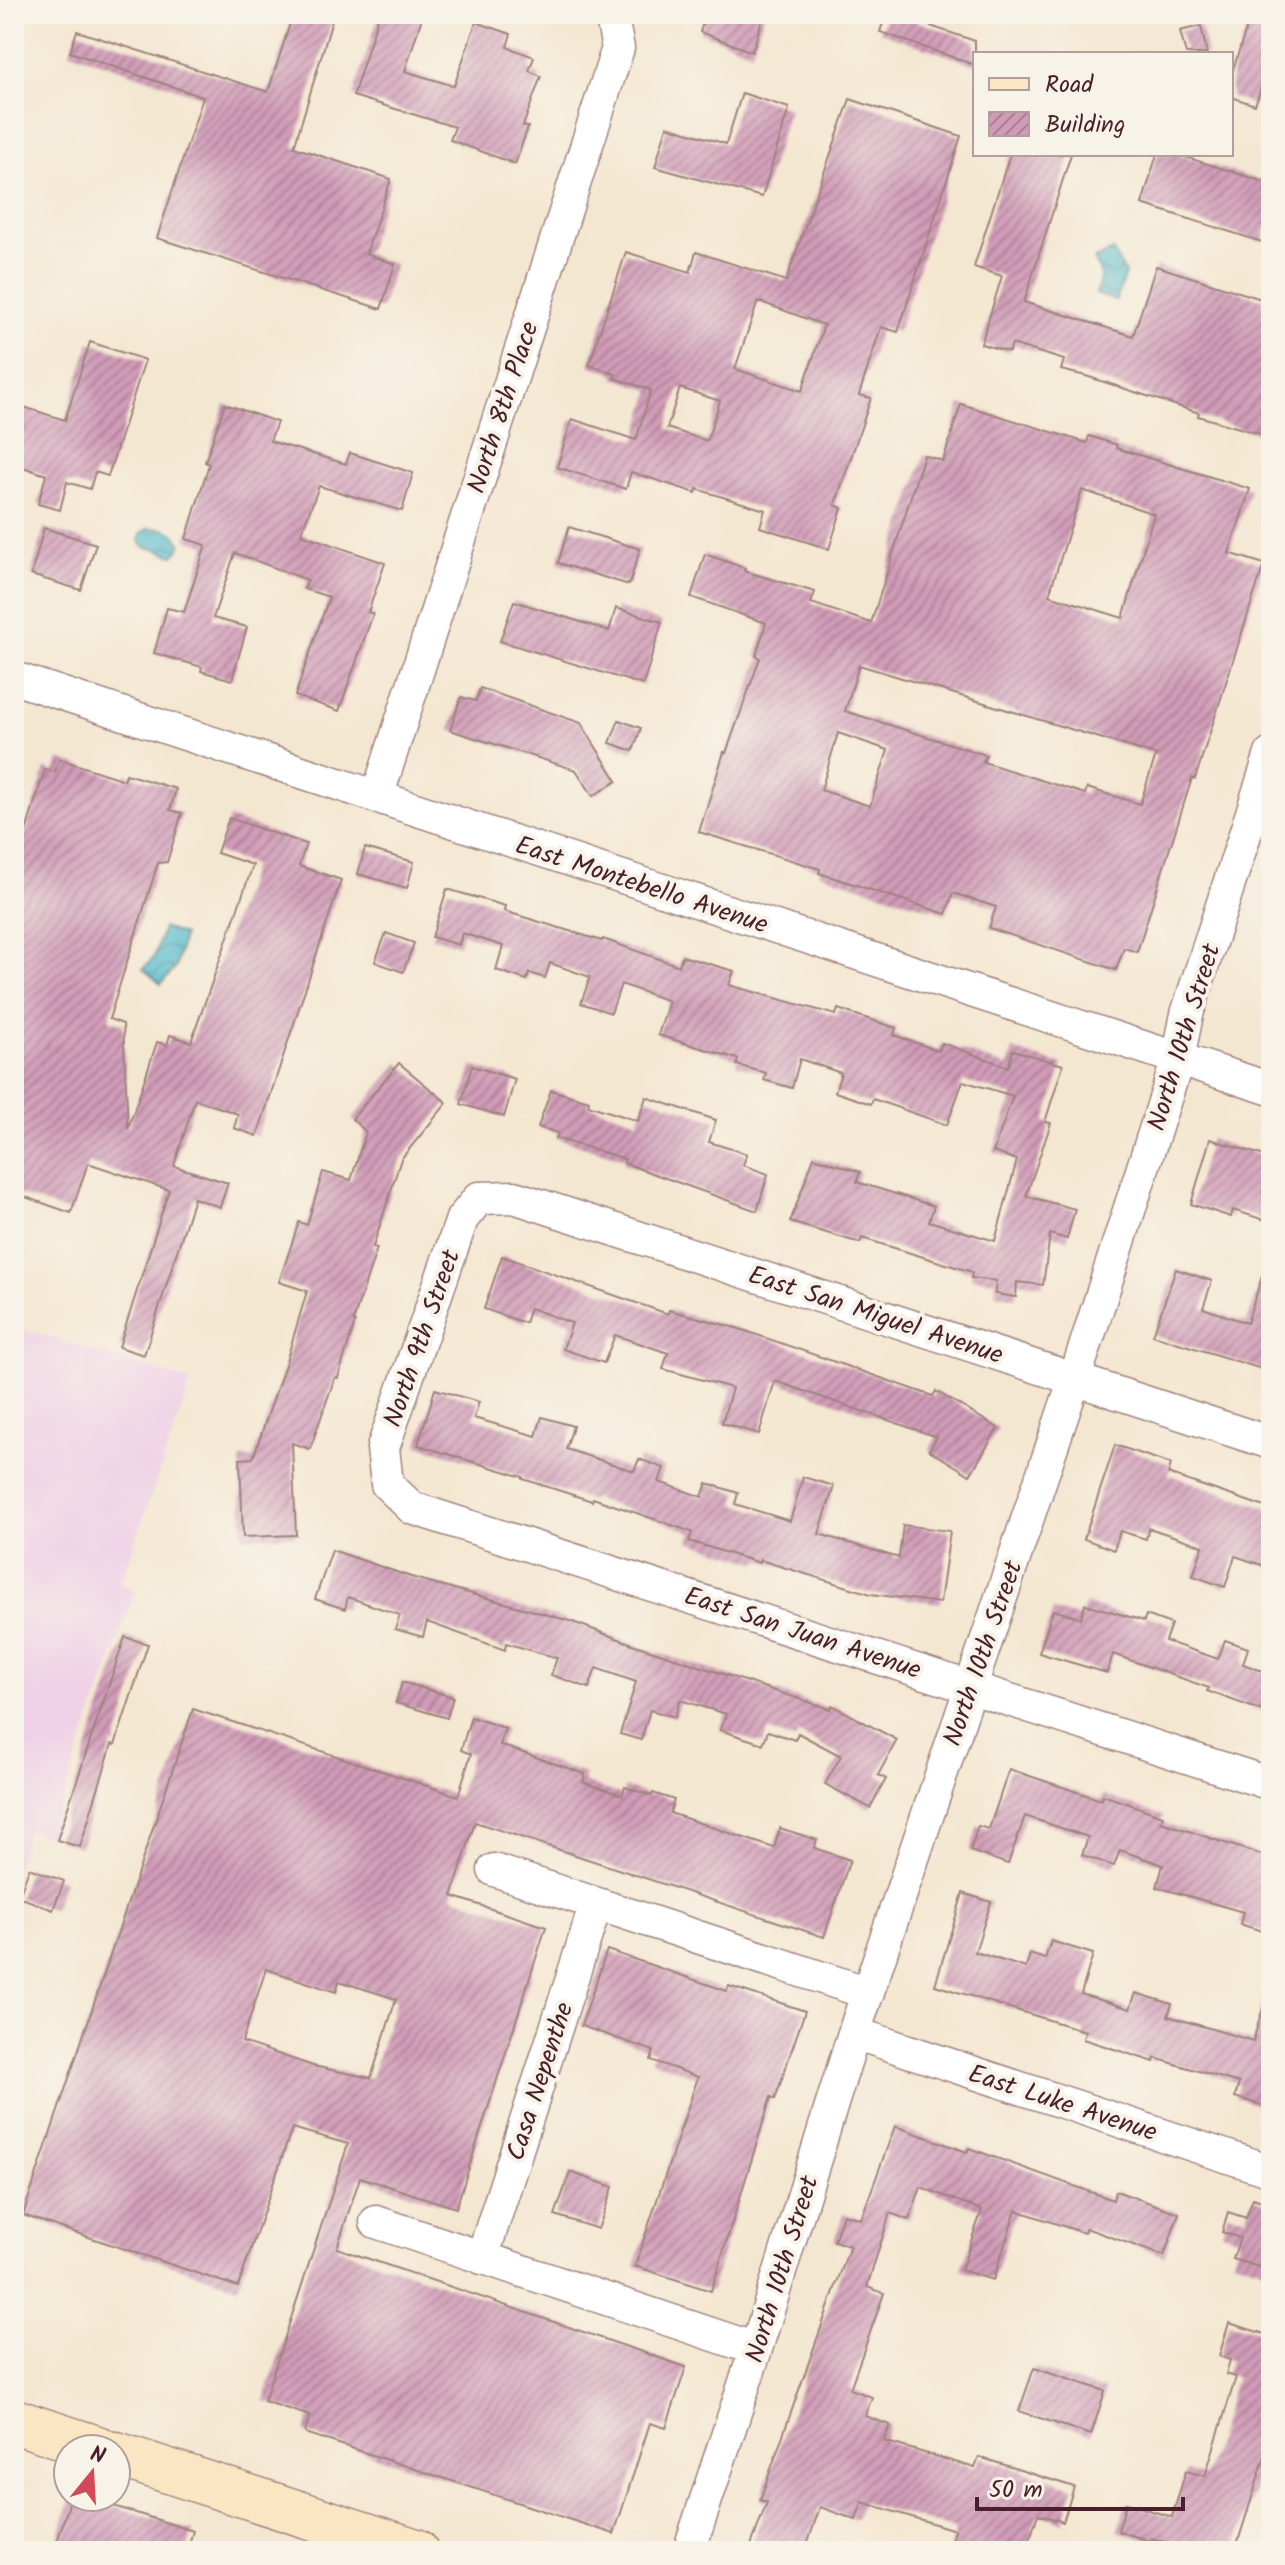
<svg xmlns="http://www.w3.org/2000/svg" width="1285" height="2565" font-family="Kalam,sans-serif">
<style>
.built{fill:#efd0e6}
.water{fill:url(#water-waves);stroke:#4c6c7a;stroke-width:2}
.building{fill:url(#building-hatch);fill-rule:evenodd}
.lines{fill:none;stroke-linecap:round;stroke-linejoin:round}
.street-casing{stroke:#9f837e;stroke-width:35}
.secondary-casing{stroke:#9f837e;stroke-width:47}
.street{stroke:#fff;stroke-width:32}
.secondary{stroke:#fbe6c4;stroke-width:44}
.labels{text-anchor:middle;stroke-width:8;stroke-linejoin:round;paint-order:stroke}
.street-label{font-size:26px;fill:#4a1f2b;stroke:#f7f3e8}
</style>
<defs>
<pattern id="water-waves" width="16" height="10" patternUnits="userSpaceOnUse" patternTransform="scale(2)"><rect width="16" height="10" fill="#4db8ca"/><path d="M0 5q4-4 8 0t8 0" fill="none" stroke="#4295a4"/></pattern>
<pattern id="building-hatch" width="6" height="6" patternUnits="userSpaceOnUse" patternTransform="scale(2)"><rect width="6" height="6" fill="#d09bb7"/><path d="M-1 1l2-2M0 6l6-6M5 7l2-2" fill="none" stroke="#ab7e95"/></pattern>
</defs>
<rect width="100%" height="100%" fill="#f7f3e8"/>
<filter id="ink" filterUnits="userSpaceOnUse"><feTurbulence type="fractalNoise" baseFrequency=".0125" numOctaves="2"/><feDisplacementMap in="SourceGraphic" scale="16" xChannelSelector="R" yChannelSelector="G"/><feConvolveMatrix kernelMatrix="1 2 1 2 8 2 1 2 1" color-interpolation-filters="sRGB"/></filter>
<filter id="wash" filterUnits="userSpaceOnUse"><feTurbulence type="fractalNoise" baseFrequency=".006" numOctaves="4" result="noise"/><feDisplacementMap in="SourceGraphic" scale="32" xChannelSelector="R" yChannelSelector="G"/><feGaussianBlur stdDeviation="1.8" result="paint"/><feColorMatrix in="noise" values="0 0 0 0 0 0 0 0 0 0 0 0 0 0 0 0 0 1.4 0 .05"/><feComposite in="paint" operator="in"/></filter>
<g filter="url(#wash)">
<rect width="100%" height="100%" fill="#f4e7d1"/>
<path class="built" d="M14 1326 191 1382 120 1584 135 1590 50 1837 28 1829 14 1872Z"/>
<path class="water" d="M1113 251 1125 273 1116 301 1096 294 1101 275 1094 259Z
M150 528C164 528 175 530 181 543 175 565 168 551 155 549 145 547 143 549 139 539L142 532Z
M163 928 183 935 176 967 161 984 143 969 154 957Z"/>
<g id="blocks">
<path class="building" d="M293 14H334L294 147 391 179 366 254 395 264 381 309 157 238 203 97 70 52 77 31 268 92Z
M379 14H423L405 71 454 86 476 22 511 34 507 47 534 57 529 71 541 76 523 126 528 127 515 164 450 140 455 127 353 96Z
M706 14H764L752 52 700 32Z
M886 14H895L975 41V65L880 32Z
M1251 14 1271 19V74L1266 73 1255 105 1231 97V76Z
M1201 26 1207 54H1186L1180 31Z
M742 93 789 108 762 197 655 167 667 126 726 144Z
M850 99 961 136 898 332 881 327 859 395 871 398 835 505 842 508 829 549 760 527 765 510 697 489 696 493 631 472 626 489 557 467 572 419 636 440 651 390 614 378 615 374 589 365 626 252 690 272 696 252 786 281ZM758 301 824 325 802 391 735 369ZM680 388 720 401 707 441 667 428Z
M1010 154H1071L1024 302 1133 336 1156 266 1271 302V422L1267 436 1198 416 1199 413 1086 376 1061 370 1064 360 1012 344 1009 352 981 344 1002 276 974 267Z
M1157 154H1176L1271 184V228L1267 227 1262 242 1142 204Z
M90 342 145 360 108 476 95 472 90 489 67 482 60 510 38 504 46 475 14 464V404L65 420Z
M225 404 277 422 270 441 346 464 350 453 413 473 402 511 319 486 301 534 385 563 368 612 373 614 339 711 295 696 329 597 304 589 308 580 235 553 213 618 247 627 232 680 201 671 202 667 154 653 167 608 184 612 206 545 186 539 209 464 205 462Z
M961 404 1087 443 1089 436 1117 445 1116 448 1250 489 1229 553 1264 564 1195 779 1192 778 1137 952 1124 948 1116 970 989 928 996 907 953 893 946 914 819 873 820 869 699 832 724 752 726 753 760 658 756 656 766 623 691 597 705 554 745 568 744 571 815 592 811 603 871 623 924 455 943 461ZM1082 490 1154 514 1123 618 1049 595ZM859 665 1156 755 1140 804 1087 788 1085 794 983 762 986 755 845 711ZM838 733 888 750 870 806 821 790Z
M569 527 640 549 629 585 558 563Z
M44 528 96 544 81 590 31 575Z
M514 601 609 631 616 608 662 622 643 685 500 641Z
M480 688 581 723 617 781 593 796 576 770 450 730 461 697 476 701Z
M619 720 641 728 633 751 610 743Z
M59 759 124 780 126 774 176 789 170 810 182 813 167 862 158 863 109 1019 123 1024 128 1129 157 1042 167 1045 170 1035 191 1042 253 865 217 853 229 818 306 844 299 866 341 880 257 1136 234 1128 238 1114 195 1099 174 1166 228 1183 220 1207 194 1198 144 1355 119 1347 169 1190 88 1163 71 1213 14 1193V871L45 769 55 772Z
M365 848 414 862 407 888 358 874Z
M447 889 505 906 504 911 602 941 603 939 679 966 682 956 734 971 729 985 836 1015 838 1009 896 1028 894 1035 939 1051 942 1043 1008 1067 1013 1050 1063 1065 1045 1122 1051 1123 1026 1196 1075 1209 1067 1239 1050 1234 1043 1285 1017 1282 1016 1297 995 1294 996 1281 971 1278 972 1272 862 1238 860 1243 790 1222 814 1157 860 1172 857 1182 934 1206 929 1221 995 1241 1017 1160 993 1152 1013 1096 963 1081 947 1125 873 1099 871 1104 835 1092 841 1073 800 1059 792 1088 764 1080 766 1073 737 1065 738 1059 658 1035 669 1001 621 984 611 1013 581 1003 590 977 550 963 545 978 529 973 527 980 496 970 503 946 462 933 459 945 432 937Z
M386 933 414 943 403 972 375 962Z
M399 1063 447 1103 401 1159 373 1247 377 1248 353 1321 355 1322 338 1378 335 1377 310 1449 292 1443 296 1535 243 1537 240 1459 253 1458 286 1362 307 1291 279 1282 299 1222 307 1225 323 1172 351 1180 366 1132 352 1119Z
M472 1066 515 1079 504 1117 461 1104Z
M551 1090 589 1101 588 1105 638 1121 646 1097 716 1120 709 1142 747 1154 743 1165 768 1174 757 1211 624 1163 625 1159 556 1138 558 1133 538 1127Z
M1210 1139 1271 1158V1222L1233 1210 1231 1217 1191 1204Z
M502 1256 668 1314 669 1310 740 1329 933 1396 936 1391 998 1428 970 1475 929 1450 937 1437 775 1381 759 1434 722 1423 732 1388 663 1369 668 1353 615 1335 604 1363 563 1349 572 1323 530 1308 525 1323 484 1309Z
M1266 1264 1271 1265V1372L1153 1335 1176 1269 1212 1281 1203 1308 1247 1323Z
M435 1389 479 1402 474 1418 536 1436 542 1417 573 1426 566 1449 634 1471 639 1459 664 1468 659 1482 702 1497 707 1483 738 1493 735 1504 790 1521 803 1477 834 1486 819 1534 899 1558 903 1525 950 1531 940 1603 871 1594 760 1560 759 1563 689 1541 692 1532 593 1498 592 1501 523 1479V1477L418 1445Z
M1115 1445 1171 1464 1168 1474 1271 1509V1568L1235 1556 1225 1587 1193 1576 1203 1546 1149 1528 1146 1539 1120 1531 1114 1550 1084 1539Z
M332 1550 411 1577 570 1621 638 1646 830 1709 832 1705 897 1740 878 1775 886 1779 870 1808 825 1784 841 1756 798 1733 795 1740 768 1731 763 1744 720 1730 726 1714 680 1700 675 1717 650 1710 641 1740 620 1734 636 1682 596 1668 589 1688 551 1675 557 1658 506 1643 505 1650 427 1622 423 1637 395 1629 400 1615 348 1597 345 1609 315 1599Z
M1085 1604 1144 1621 1146 1615 1171 1624 1165 1641 1218 1659 1225 1640 1248 1648 1243 1664 1271 1674V1714L1207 1691 1209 1688 1113 1654 1107 1673 1039 1653 1053 1610 1081 1618Z
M125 1637 148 1644 115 1745 112 1744 80 1847 57 1840Z
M402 1682 453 1697 447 1718 396 1703Z
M193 1709 458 1796 471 1754 461 1750 471 1717 505 1728 500 1745 585 1774 583 1782 622 1795 625 1787 652 1796 653 1793 674 1800 670 1813 774 1848 780 1828 817 1840 814 1848 850 1860 824 1937 475 1822 452 1896 546 1927 456 2208 360 2177 337 2248 686 2367 666 2428 650 2423 614 2534 305 2433 310 2416 264 2401 348 2144 292 2128 238 2287 23 2215ZM266 1969 336 1992 339 1981 396 1999 371 2078 313 2066 242 2042Z
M1009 1769 1101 1800 1103 1795 1163 1816 1161 1822 1271 1858V1934L1240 1924 1243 1912 1157 1887 1163 1865 1120 1850 1114 1866 1082 1855 1088 1837 1025 1816 1008 1864 970 1851 978 1826 989 1829Z
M29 1868 64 1881 53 1910 19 1897Z
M963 1893 991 1902 975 1952 1026 1968 1030 1954 1045 1959 1051 1941 1093 1954 1081 1994 1130 2009 1136 1993 1172 2004 1168 2016 1253 2041 1266 1998 1271 1999V2095L1267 2107 1235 2097 1239 2083 1155 2058 1154 2062 1083 2039 1085 2031 935 1985Z
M607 1950 727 1991 729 1986 805 2011 775 2099 771 2097 711 2291 635 2266 698 2077 651 2060 654 2051 581 2026Z
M895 2126 967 2152 969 2148 1113 2200 1116 2191 1179 2213 1164 2256 1086 2228 1084 2233 1016 2210 993 2280 961 2270 982 2210 921 2187 909 2220 890 2213 867 2287 884 2293 850 2389 872 2397 865 2416 890 2425 884 2441 975 2468 979 2457 1074 2487 1063 2522 1038 2514 1026 2551H949L955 2530 862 2502 856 2520 820 2507 805 2551H749L767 2502 760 2500 850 2246 834 2241 843 2214 861 2219Z
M570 2172 613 2187 598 2229 555 2215Z
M1253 2198 1271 2204V2271L1233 2259 1240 2238 1222 2232 1228 2212 1246 2218Z
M1229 2323 1271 2336V2437L1235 2551H1193L1151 2538 1150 2541 1118 2531 1126 2503 1172 2517 1186 2471 1205 2476 1236 2377 1226 2374 1230 2360 1219 2356Z
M1034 2368 1105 2391 1091 2435 1019 2411Z
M71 2497H85L193 2531 187 2551H85L57 2542Z"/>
</g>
</g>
<g filter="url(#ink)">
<use href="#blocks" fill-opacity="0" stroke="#9f837e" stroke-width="2"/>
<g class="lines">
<defs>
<path id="street" d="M14 678 1271 1089
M377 797 618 48 611 14
M1271 1443 514 1197 479 1198 462 1219 383 1448 387 1484 412 1508 1271 1784
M494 1870 868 1993
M854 2033 1271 2171
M376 2222 756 2349
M482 2258 596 1904
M689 2551 756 2349 854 2033 1075 1378 1178 1059 1187 1014 1271 754"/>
<path id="secondary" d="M14 2421 100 2449
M116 2454 416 2551"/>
</defs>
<use href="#street" class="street-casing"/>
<use href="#secondary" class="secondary-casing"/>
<use href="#street" class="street"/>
<use href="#secondary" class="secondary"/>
</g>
</g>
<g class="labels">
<g class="street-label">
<text transform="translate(502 407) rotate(-72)" y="9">North 8th Place</text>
<text transform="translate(642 884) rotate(18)" y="9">East Montebello Avenue</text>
<text transform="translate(1183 1037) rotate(-73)" y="9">North 10th Street</text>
<text transform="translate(876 1314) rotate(18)" y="9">East San Miguel Avenue</text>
<text transform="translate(421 1338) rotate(-71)" y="9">North 9th Street</text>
<text transform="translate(803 1632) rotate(18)" y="9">East San Juan Avenue</text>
<text transform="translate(982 1653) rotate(-71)" y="9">North 10th Street</text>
<text transform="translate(539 2081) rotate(-72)" y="9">Casa Nepenthe</text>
<text transform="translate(1063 2102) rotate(18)" y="9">East Luke Avenue</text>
<text transform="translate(781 2269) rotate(-73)" y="9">North 10th Street</text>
</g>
</g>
<rect width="1285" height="2565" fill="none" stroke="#f7f3e8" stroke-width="48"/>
<rect x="973" y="52" width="260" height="104" fill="#f7f3e8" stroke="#b29e9c" stroke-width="2"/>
<rect x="989" y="78" width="40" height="12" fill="#fbe6c4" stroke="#b29e9c" stroke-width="2"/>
<text x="1045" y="92" font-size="24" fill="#4a1f2b">Road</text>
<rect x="989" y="112" width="40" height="24" fill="url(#building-hatch)" stroke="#b29e9c" stroke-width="2"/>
<text x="1045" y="132" font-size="24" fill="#4a1f2b">Building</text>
<g transform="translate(92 2473) rotate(18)"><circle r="38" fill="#f7f3e8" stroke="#b29e9c" stroke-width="2"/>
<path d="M0-6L14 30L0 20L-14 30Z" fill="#d1495b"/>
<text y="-12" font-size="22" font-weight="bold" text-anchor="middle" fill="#4a1f2b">N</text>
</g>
<path d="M977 2497v12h206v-12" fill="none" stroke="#4a1f2b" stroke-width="4"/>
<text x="989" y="2497" font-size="24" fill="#4a1f2b" stroke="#f7f3e8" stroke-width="6" paint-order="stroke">50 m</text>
</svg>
